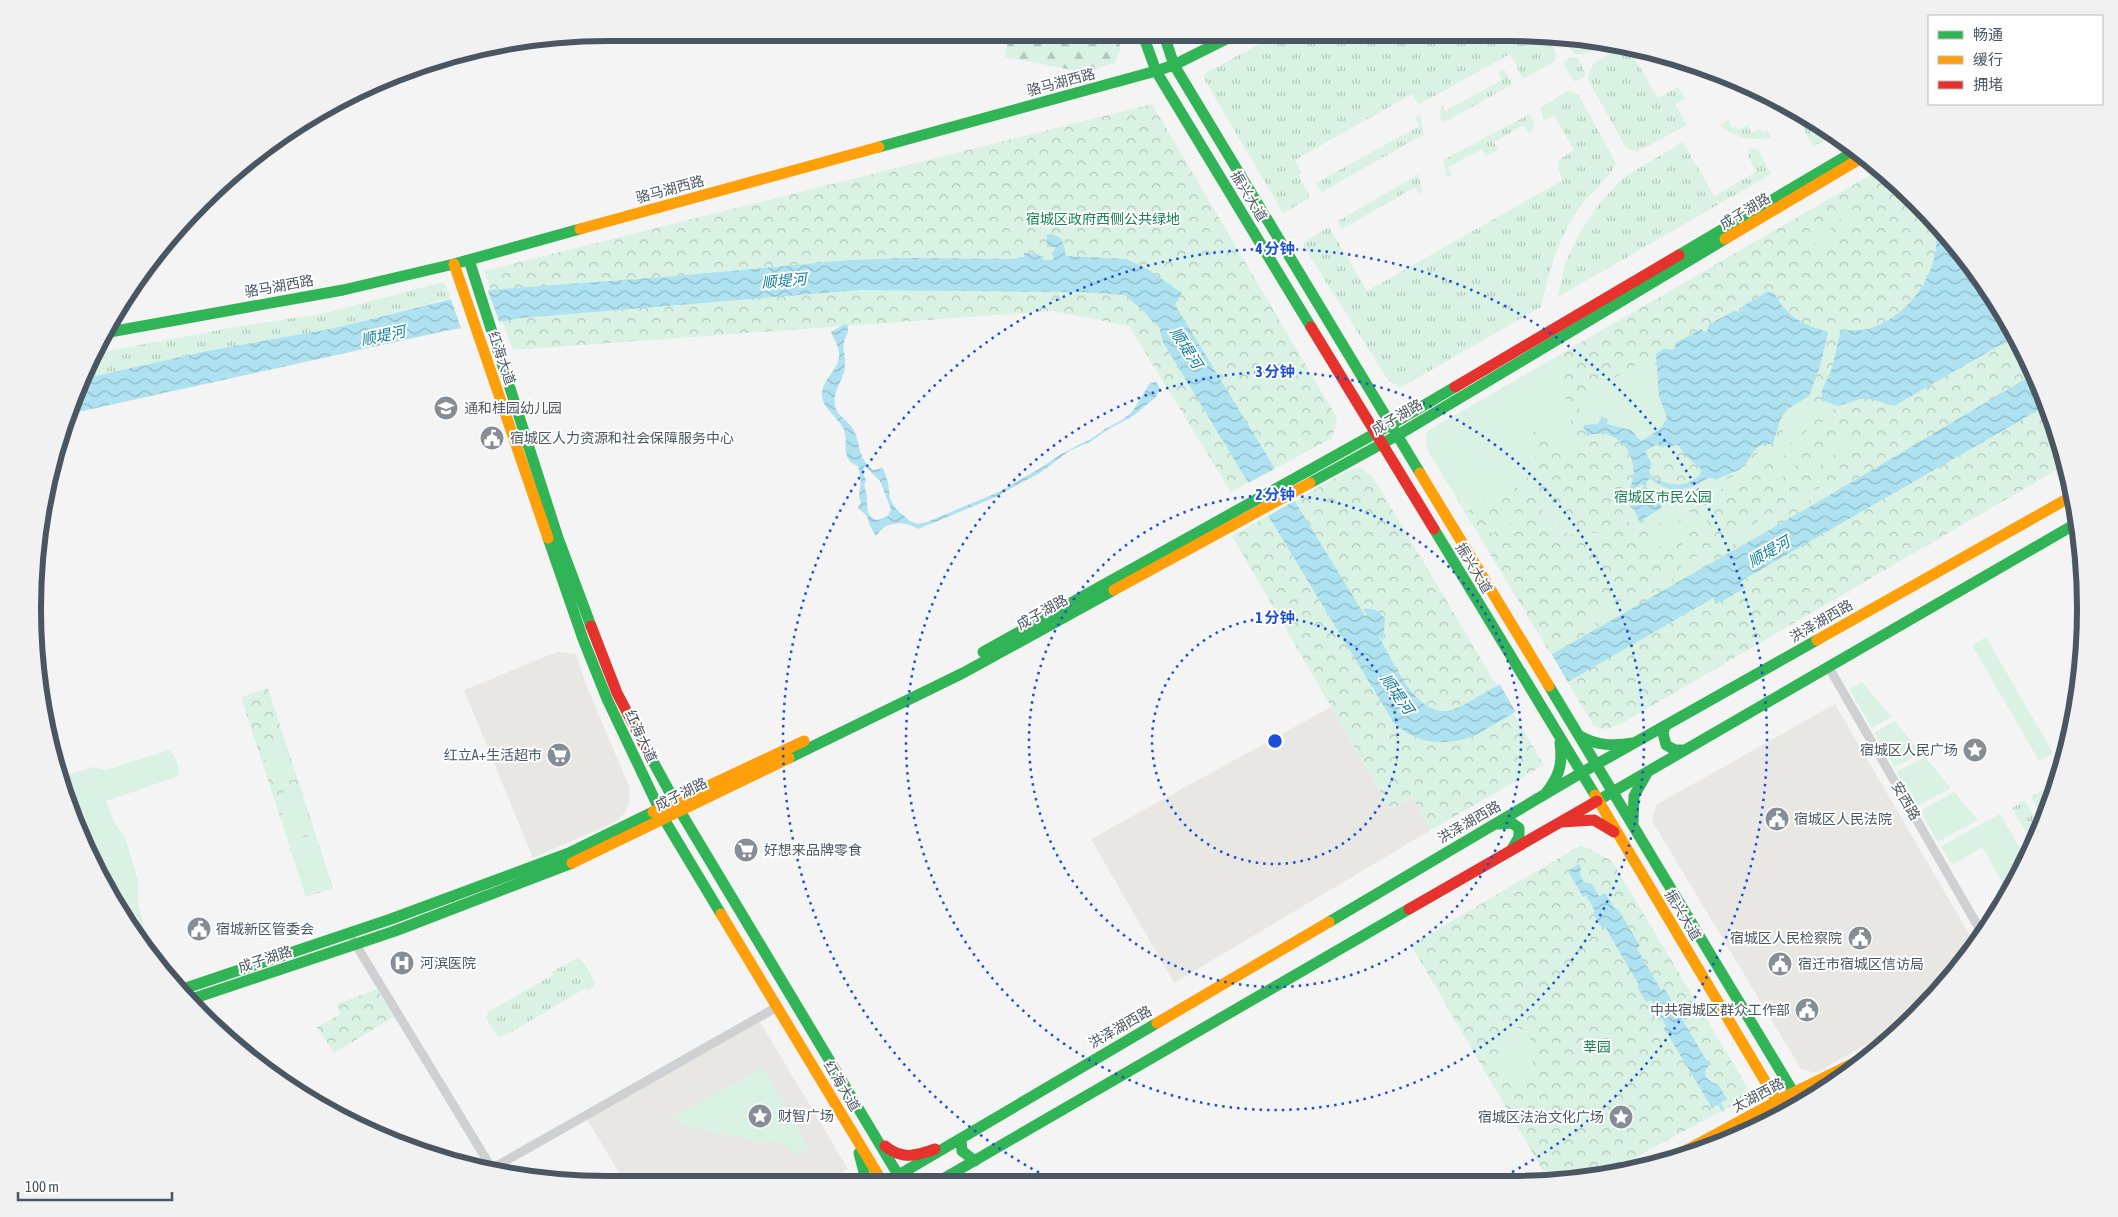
<svg xmlns="http://www.w3.org/2000/svg" width="2118" height="1217" font-family="'Asap Condensed','Noto Sans SC',sans-serif">
<style>
.commercial{fill:#e8e7e3}
.grass{fill:url(#grass-tufts)}
.forest{fill:url(#forest-firs)}
.park{fill:url(#park-crowns)}
.garden{fill:#d9f2e3}
.water{fill:url(#water-waves);fill-rule:evenodd}
.pier{fill:#f4f4f4}
.lines{fill:none;stroke-linecap:round;stroke-linejoin:round}
.stream{stroke:#aee2f0;stroke-width:3}
.street{stroke:#ced0d2;stroke-width:9}
.fast{stroke:#30b455;stroke-width:11}
.slow{stroke:#ff9f0a;stroke-width:11}
.jam{stroke:#e5322d;stroke-width:11}
.ring{fill:none;stroke:#1d4ed8;stroke-width:2.5;stroke-dasharray:2.5 5}
.labels{text-anchor:middle;stroke-width:4;stroke-linejoin:round;paint-order:stroke}
.street-label{font-size:14px;fill:#4a5661;stroke:#fff}
.park-label{font-size:14px;fill:#17864f;stroke:#fff}
.poi-label{font-size:14px;fill:#4a5661;stroke:#fff;text-anchor:start}
.water-label{font-size:15px;font-style:italic;fill:#0c7c9b;stroke:#fff}
.rim{fill:none;stroke:#4a5661;stroke-width:6}
.centre{fill:#1d4ed8;stroke:#fff;stroke-width:2.5}
.ring-label{font-size:15px;text-anchor:middle;font-weight:bold;fill:#1d4ed8;stroke:#fff;stroke-width:4;stroke-linejoin:round;paint-order:stroke}
</style>
<defs>
<pattern id="grass-tufts" width="24" height="20" patternUnits="userSpaceOnUse" patternTransform="scale(1.25)"><rect width="24" height="20" fill="#d9f2e3"/><path d="M3 7l-1-3M5 7V3M7 7l1-3M15 17l-1-3M17 17v-4M19 17l1-3" fill="none" stroke="#b2c7bb"/></pattern>
<pattern id="forest-firs" width="22" height="20" patternUnits="userSpaceOnUse" patternTransform="scale(1.25)"><rect width="22" height="20" fill="#d9f2e3"/><path d="M5 1l3.5 6h-7zM16 11l3.5 6h-7z" fill="#b2c7bb"/></pattern>
<pattern id="park-crowns" width="20" height="18" patternUnits="userSpaceOnUse" patternTransform="scale(1.25)"><rect width="20" height="18" fill="#d9f2e3"/><path d="M2 6a3 3 0 1 1 6 0M12 15a3 3 0 1 1 6 0" fill="none" stroke="#b2c7bb"/></pattern>
<pattern id="water-waves" width="16" height="10" patternUnits="userSpaceOnUse" patternTransform="scale(1.25)"><rect width="16" height="10" fill="#aee2f0"/><path d="M0 5q4-4 8 0t8 0" fill="none" stroke="#90bac6"/></pattern>
</defs>
<rect width="100%" height="100%" fill="#f4f4f4"/>
<path class="commercial" d="M557 652 576 654 587 687 629 786 630 800 625 813 615 822 533 858 464 690Z
M1835 704 1975 944 1917 1016 1902 1027 1887 1033 1816 1073 1801 1069 1652 821 1656 805Z
M1331 707 1391 810 1412 797 1431 830 1174 983 1091 839Z
M760 1022 848 1169 823 1183H625L587 1119Z"/>
<path class="grass" d="M1545 34C1550 42 1560 52 1554 62L1523 79 1510 54 1418 105 1412 94 1295 160 1301 172 1299 176 1310 198 1283 213 1203 77 1206 73 1276 35Z
M1619 48 1630 50 1658 98 1678 87 1685 99 1675 104 1687 125 1637 152 1626 148 1587 78 1593 64Z
M1571 57 1578 58 1585 73 1584 77 1575 82 1563 63Z
M1504 69 1512 83 1511 85 1443 123 1440 116 1441 104 1445 111 1502 80 1498 73Z
M1569 90 1579 96 1616 163C1612 175 1589 195 1580 207 1558 238 1549 271 1541 307L1400 388 1388 380 1304 247V242L1329 227 1367 291 1563 180C1554 161 1557 161 1574 150L1554 115 1544 120 1540 108Z
M1530 114 1535 126 1529 133 1524 125 1494 142 1498 150 1486 156 1482 149 1448 167 1452 175 1447 178 1443 160Z
M1420 115 1424 134 1322 192 1316 183 1419 126 1415 117Z
M1805 118 1814 122 1816 130 1820 132 1818 134 1820 133 1822 135 1830 130 1835 134 1813 147 1802 125Z
M1728 120 1732 128 1736 126 1739 130 1748 125 1752 133 1760 129 1762 133 1767 130 1771 138C1750 141 1736 138 1720 125Z
M1683 142 1714 196 1756 172 1748 155 1749 148 1758 150 1771 174 1558 297 1565 264 1578 236 1598 205 1624 177Z
M1419 174 1422 193H1419L1415 187 1342 229 1338 221Z
M439 283H444L451 298 335 328 207 351 82 379 92 354 230 328 326 313Z
M2042 790 2049 803 2044 820 2031 797Z
M2025 800 2041 829 2033 845 2012 808Z
M578 958 583 962 595 982 593 988 588 991 586 988 504 1036 498 1037 486 1018 488 1012 553 975 551 972Z"/>
<path class="forest" d="M1119 35 1120 50 1115 63 1083 72 1005 57 1009 36Z"/>
<path class="park" d="M1152 104 1337 418 1332 438 1231 492 1129 326 1053 311 513 350 484 271Z
M1879 170 1917 201 1988 288 2042 388 2065 465 1619 725 1606 729 1594 726 1427 449 1426 440 1428 431Z
M1361 468 1371 475 1382 492 1544 765 1431 830 1412 797 1391 810 1232 536 1346 472 1354 469Z
M268 688 333 888 306 897 241 697Z
M1581 845 1612 861 1747 1087 1742 1100 1610 1171 1550 1183 1411 945Z
M377 989 394 1017 334 1053 317 1027 340 1014 337 1004Z"/>
<path class="garden" d="M1563 37 1603 45 1583 55 1574 54Z
M1857 207 1871 231 1869 232 1856 226H1844L1839 217Z
M1828 224 1833 233 1827 242 1824 258 1810 234Z
M1563 353 1566 404 1579 450 1574 454 1537 427C1520 447 1520 468 1525 493L1521 495 1516 485 1466 512 1427 449 1426 440 1428 431Z
M1654 355 1659 396 1667 418C1661 429 1652 435 1641 441L1631 430 1607 424 1608 419 1603 417 1598 424 1583 425 1577 399Z
M1809 403H1818L1835 409C1799 428 1771 456 1738 479 1722 490 1705 499 1688 508L1697 524 1706 519 1708 523 1685 536 1690 545 1684 549 1678 536 1653 550 1650 546 1643 549 1639 541 1657 534 1686 518 1684 512 1636 535 1616 499 1642 484 1643 488 1640 491 1644 497 1630 503V505L1635 511 1639 523H1644V519L1662 508 1660 502 1652 500 1646 493 1648 492V482L1651 480C1676 496 1686 491 1710 478L1721 481 1740 474 1760 450 1778 445 1787 418 1792 412Z
M1831 417H1833L1838 424 1837 425 1757 471 1812 427Z
M1539 434 1543 437C1531 458 1532 473 1539 496L1536 498H1533L1531 494C1527 476 1521 447 1539 434Z
M1844 437 1850 446 1821 462 1822 465 1803 476 1799 468 1801 467 1802 468 1819 459 1816 453Z
M1807 455 1809 458 1786 471 1788 474 1761 489 1759 486 1749 492 1747 489 1781 473V470Z
M1831 481 1833 487 1797 507 1793 503 1795 501Z
M1546 507C1561 522 1575 532 1598 533V536L1592 540C1571 536 1554 531 1541 512Z
M1783 507 1788 512 1787 514 1683 573 1680 570 1682 565Z
M1519 511 1522 512 1523 517 1493 533H1490V527Z
M2080 554 2085 601 2070 560Z
M1669 573 1674 578 1579 633 1576 629 1579 625Z
M1986 637 2053 753 2039 761 1972 645Z
M1862 682 1891 717 1872 728 1849 689Z
M1895 721 1921 753 1895 767 1874 733Z
M283 739 296 779 274 786 261 747Z
M169 750C177 757 178 766 179 776L106 801 115 824 125 837 138 880V904L145 930 136 933 93 858 87 841 90 832 82 809 71 812 61 777 94 767 106 770Z
M1925 757 1951 788 1917 806 1897 772Z
M299 788 312 828 289 835 276 795Z
M1954 792 1978 820 1938 842 1920 811Z
M2000 814 2026 859 2008 892 1982 847 1952 865 1941 846Z
M315 834 332 888 306 896 289 842Z
M1512 1027C1537 1028 1536 1057 1529 1074L1514 1079C1494 1070 1492 1038 1512 1027Z
M763 1067 809 1148 796 1155C788 1146 780 1139 767 1141 763 1142 759 1143 755 1142 750 1141 746 1138 741 1137 725 1135 684 1128 671 1118Z"/>
<path class="water" d="M1934 222 1988 288 2014 337 1894 406 1871 399H1860L1838 406 1822 400V390L1832 368 1841 330C1850 330 1860 331 1868 329 1911 317 1946 265 1934 222Z
M1047 234C1064 235 1063 242 1066 256L1126 259 1149 270 1182 293 1175 305 1365 616 1367 615 1363 609C1372 607 1379 611 1385 618L1383 641 1377 633C1390 656 1410 703 1436 710 1444 713 1452 710 1460 707L1823 499 2034 374 2042 388 2047 405 1741 581 1745 588 1717 604 1713 598 1474 736C1445 747 1417 744 1394 723L1163 342 1159 327 1140 308 1125 295 1082 292 860 290 521 318 445 331 69 414 82 379 207 351 335 328 488 290 664 277 851 260 905 258 1018 259 1019 257H1024V253L1039 254V256H1043V260H1053L1055 247H1047Z
M1767 292 1774 293C1784 314 1804 326 1826 331L1828 333 1820 366 1809 396 1786 410 1780 420 1773 444C1750 443 1755 457 1741 468 1734 474 1724 474 1716 480L1710 477C1685 491 1676 496 1650 479L1647 481 1645 493 1647 496 1660 503 1662 508 1643 519 1644 522 1640 523 1635 511 1630 506 1631 503 1644 497 1640 491 1644 486 1642 484 1627 493C1646 465 1621 423 1587 436L1583 425 1598 424 1602 417 1608 419 1607 424 1631 430 1641 441C1652 435 1661 430 1667 418L1659 396 1656 354 1666 348 1669 350 1674 349 1676 343 1701 329 1705 332 1709 328 1708 325 1734 311 1741 312 1743 309V306ZM1658 444 1659 447 1678 445 1686 456 1701 469 1700 475C1686 486 1677 487 1661 481 1655 479 1651 477 1649 471L1652 464 1645 451Z
M845 324H847C850 332 846 335 844 342 842 350 846 357 845 365 845 379 832 390 835 406 837 417 851 421 855 433 861 448 858 458 873 470L883 468 888 482 890 499 896 509 910 521 917 524 927 522 1001 491 1044 466 1061 454 1091 439 1105 429 1122 420 1132 412 1150 383 1156 382 1160 388 1156 397 1133 416 1107 430 1090 442 1069 451 1040 473 991 499 918 529C904 520 885 521 876 536L870 526 867 516 858 508 861 502 859 497 861 479 858 466C839 459 849 444 844 430 839 418 821 407 822 395 822 378 841 369 839 353 838 345 834 339 831 332ZM865 466 880 481 891 509 888 516 878 520C866 518 867 507 867 496 866 490 863 487 866 480L862 472Z
M1579 864 1581 869 1580 874 1583 882 1592 884 1599 896 1605 893 1616 910 1618 909 1640 946 1637 949 1661 990 1664 988 1709 1065 1705 1071 1706 1077 1712 1083 1718 1084 1727 1099 1712 1108 1664 1028 1666 1026 1651 1000 1646 1002 1637 986 1639 985 1605 927 1602 928 1593 913 1595 911 1586 895 1583 897 1568 871Z"/>
<path class="pier" d="M487 288 500 324 462 331 450 296Z
M1278 467 1298 499 1266 517 1246 484Z
M1551 653 1569 684 1517 714 1499 683Z"/>
<g class="lines">
<path class="stream" d="M1717 1100 1723 1110"/>
<path class="street" d="M1828 666 1983 935
M353 940 491 1167
M493 1168 777 1007"/>
<path class="fast" d="M1143 35 1156 71 1311 327
M1164 35 1174 65 1420 473
M879 147 1156 71 1174 65 1234 35
M1679 255 1855 151
M469 260 558 538 591 626
M104 333 343 290 454 264 580 229
M1310 483 1398 435 1725 239
M1434 529 1595 795
M548 538 583 639 607 699 664 819 721 914
M983 652 1392 424 1455 387
M1549 686 1801 1105
M1665 726 1663 733 1666 745 1675 750H1685
M1580 736C1597 746 1614 746 1633 743
M650 756 680 811 903 1183
M789 758 963 673 1114 590
M1546 793C1559 777 1563 764 1560 743
M1597 801 2077 523
M1633 823 1634 796 1647 773
M1498 824 1512 823 1519 828V837L1512 849
M1329 922 1581 773 1817 640
M180 990 391 919 569 853 653 812
M189 1000 395 931 572 863
M961 1139 962 1151 975 1161
M859 1153 864 1172 861 1183
M885 1183 1157 1023
M936 1183 1409 909"/>
<path class="slow" d="M580 229 879 147
M1725 239 1863 157
M454 264 548 538
M1420 473 1549 686
M1114 590 1310 483
M1817 640 2074 495
M1595 795 1784 1113
M653 812 804 741
M572 863 789 758
M721 914 883 1183
M1157 1023 1329 922
M1672 1158 1777 1101 1858 1061"/>
<path class="jam" d="M1311 327 1434 529
M1455 387 1679 255
M591 626 617 693 650 756
M1561 822 1594 820 1614 832
M1409 909 1597 801
M885 1146C902 1160 916 1156 935 1149"/>
</g>
<g class="ring">
<circle cx="1275" cy="741" r="123"/>
<circle cx="1275" cy="741" r="246"/>
<circle cx="1275" cy="741" r="369"/>
<path d="M1059 1183A492 492 0 1 1 1491 1183"/>
</g>
<defs>
<symbol id="school-disc" viewBox="-11 -11 22 22"><circle r="9.5" fill="#868d94" stroke="#fff"/><path d="M0-5L7-2L0 1L-7-2ZM-4 1L0 2.5L4 1V4Q0 6-4 4Z" fill="#fff"/></symbol>
<symbol id="civic-disc" viewBox="-11 -11 22 22"><circle r="9.5" fill="#868d94" stroke="#fff"/><path d="M-.6-6.5H3V-4.5H.6V-3L4-1V1h2V6H-6V1h2V-1L-.6-3ZM-1.2 2.5V6h2.4V2.5Z" fill="#fff"/></symbol>
<symbol id="sight-disc" viewBox="-11 -11 22 22"><circle r="9.5" fill="#868d94" stroke="#fff"/><path d="M0-6L1.8-2.2L6-1.7L2.9 1.2L3.7 5.4L0 3.3L-3.7 5.4L-2.9 1.2L-6-1.7L-1.8-2.2Z" fill="#fff"/></symbol>
<symbol id="supermarket-disc" viewBox="-11 -11 22 22"><circle r="9.5" fill="#868d94" stroke="#fff"/><path d="M-6-5.5h2.5l.6 2H6L4.5 2H-2.5L-4.4-4H-6ZM-1.5 3.2a1.3 1.3 0 1 0 .1 0ZM3 3.2a1.3 1.3 0 1 0 .1 0Z" fill="#fff"/></symbol>
<symbol id="hospital-disc" viewBox="-11 -11 22 22"><circle r="9.5" fill="#868d94" stroke="#fff"/><path d="M-5-5h3v3.5h4V-5h3V5h-3V1.5h-4V5h-3Z" fill="#fff"/></symbol>
</defs>
<g fill-rule="evenodd">
<use href="#school-disc" x="432" y="394" width="28" height="28"/>
<use href="#civic-disc" x="478" y="424" width="28" height="28"/>
<use href="#sight-disc" x="1961" y="736" width="28" height="28"/>
<use href="#supermarket-disc" x="545" y="741" width="28" height="28"/>
<use href="#civic-disc" x="1763" y="805" width="28" height="28"/>
<use href="#supermarket-disc" x="732" y="836" width="28" height="28"/>
<use href="#civic-disc" x="185" y="915" width="28" height="28"/>
<use href="#civic-disc" x="1846" y="924" width="28" height="28"/>
<use href="#hospital-disc" x="388" y="949" width="28" height="28"/>
<use href="#civic-disc" x="1766" y="950" width="28" height="28"/>
<use href="#civic-disc" x="1793" y="996" width="28" height="28"/>
<use href="#sight-disc" x="746" y="1102" width="28" height="28"/>
<use href="#sight-disc" x="1607" y="1103" width="28" height="28"/>
</g>
<g class="labels">
<g class="street-label">
<text transform="translate(1061 82) rotate(-15)" y="5">骆马湖西路</text>
<text transform="translate(670 189) rotate(-15)" y="5">骆马湖西路</text>
<text transform="translate(1249 196) rotate(59)" y="5">振兴大道</text>
<text transform="translate(1745 211) rotate(-31)" y="5">成子湖路</text>
<text transform="translate(279 286) rotate(-10)" y="5">骆马湖西路</text>
<text transform="translate(502 358) rotate(71)" y="5">红海大道</text>
<text transform="translate(1397 417) rotate(-30)" y="5">成子湖路</text>
<text transform="translate(1474 568) rotate(59)" y="5">振兴大道</text>
<text transform="translate(1042 612) rotate(-29)" y="5">成子湖路</text>
<text transform="translate(1821 621) rotate(-30)" y="5">洪泽湖西路</text>
<text transform="translate(641 736) rotate(65)" y="5">红海大道</text>
<text transform="translate(681 794) rotate(-26)" y="5">成子湖路</text>
<text transform="translate(1906 801) rotate(60)" y="5">安西路</text>
<text transform="translate(1469 822) rotate(-30)" y="5">洪泽湖西路</text>
<text transform="translate(1683 915) rotate(59)" y="5">振兴大道</text>
<text transform="translate(265 959) rotate(-18)" y="5">成子湖路</text>
<text transform="translate(1120 1027) rotate(-30)" y="5">洪泽湖西路</text>
<text transform="translate(842 1086) rotate(59)" y="5">红海大道</text>
<text transform="translate(1758 1095) rotate(-28)" y="5">太湖西路</text>
</g>
<g class="park-label">
<text x="1103" y="224">宿城区政府西侧公共绿地</text>
<text x="1663" y="502">宿城区市民公园</text>
<text x="1597" y="1052">莘园</text>
</g>
<g class="poi-label">
<text x="464" y="413">通和桂园幼儿园</text>
<text x="510" y="443">宿城区人力资源和社会保障服务中心</text>
<text x="1958" y="755" text-anchor="end">宿城区人民广场</text>
<text x="542" y="760" text-anchor="end">红立A+生活超市</text>
<text x="1794" y="824">宿城区人民法院</text>
<text x="764" y="855">好想来品牌零食</text>
<text x="216" y="934">宿城新区管委会</text>
<text x="1842" y="943" text-anchor="end">宿城区人民检察院</text>
<text x="420" y="968">河滨医院</text>
<text x="1798" y="969">宿迁市宿城区信访局</text>
<text x="1790" y="1015" text-anchor="end">中共宿城区群众工作部</text>
<text x="778" y="1121">财智广场</text>
<text x="1604" y="1122" text-anchor="end">宿城区法治文化广场</text>
</g>
<g class="water-label">
<text transform="translate(784 281) rotate(-5)" y="5">顺堤河</text>
<text transform="translate(383 336) rotate(-12)" y="5">顺堤河</text>
<text transform="translate(1186 348) rotate(57)" y="5">顺堤河</text>
<text transform="translate(1769 552) rotate(-30)" y="5">顺堤河</text>
<text transform="translate(1397 694) rotate(55)" y="5">顺堤河</text>
</g>
</g>
<path d="M0 0H2118V1217H0ZM608 41H1510A567 567 0 0 1 2077 608V609A567 567 0 0 1 1510 1176H608A567 567 0 0 1 41 609V608A567 567 0 0 1 608 41Z" fill="#f1f1f2" fill-rule="evenodd"/>
<path class="rim" d="M608 41H1510A567 567 0 0 1 2077 608V609A567 567 0 0 1 1510 1176H608A567 567 0 0 1 41 609V608A567 567 0 0 1 608 41Z"/>
<circle cx="1275" cy="741" r="8" class="centre"/>
<g class="ring-label">
<text x="1275" y="254">4 分钟</text>
<text x="1275" y="377">3 分钟</text>
<text x="1275" y="500">2 分钟</text>
<text x="1275" y="623">1 分钟</text>
</g>
<rect x="1928" y="15" width="175" height="90" fill="#ffffff" stroke="#b7bbc0"/>
<rect x="1938" y="31" width="25" height="8" fill="#30b455" stroke="#b7bbc0"/>
<text x="1973" y="40" font-size="15" fill="#4a5661">畅通</text>
<rect x="1938" y="56" width="25" height="8" fill="#ff9f0a" stroke="#b7bbc0"/>
<text x="1973" y="65" font-size="15" fill="#4a5661">缓行</text>
<rect x="1938" y="81" width="25" height="8" fill="#e5322d" stroke="#b7bbc0"/>
<text x="1973" y="90" font-size="15" fill="#4a5661">拥堵</text>
<path d="M18 1192v8h154v-8" fill="none" stroke="#4a5661" stroke-width="2.5"/>
<text x="25" y="1192" font-size="15" fill="#4a5661" stroke="#ffffff" stroke-width="4" paint-order="stroke">100 m</text>
</svg>
